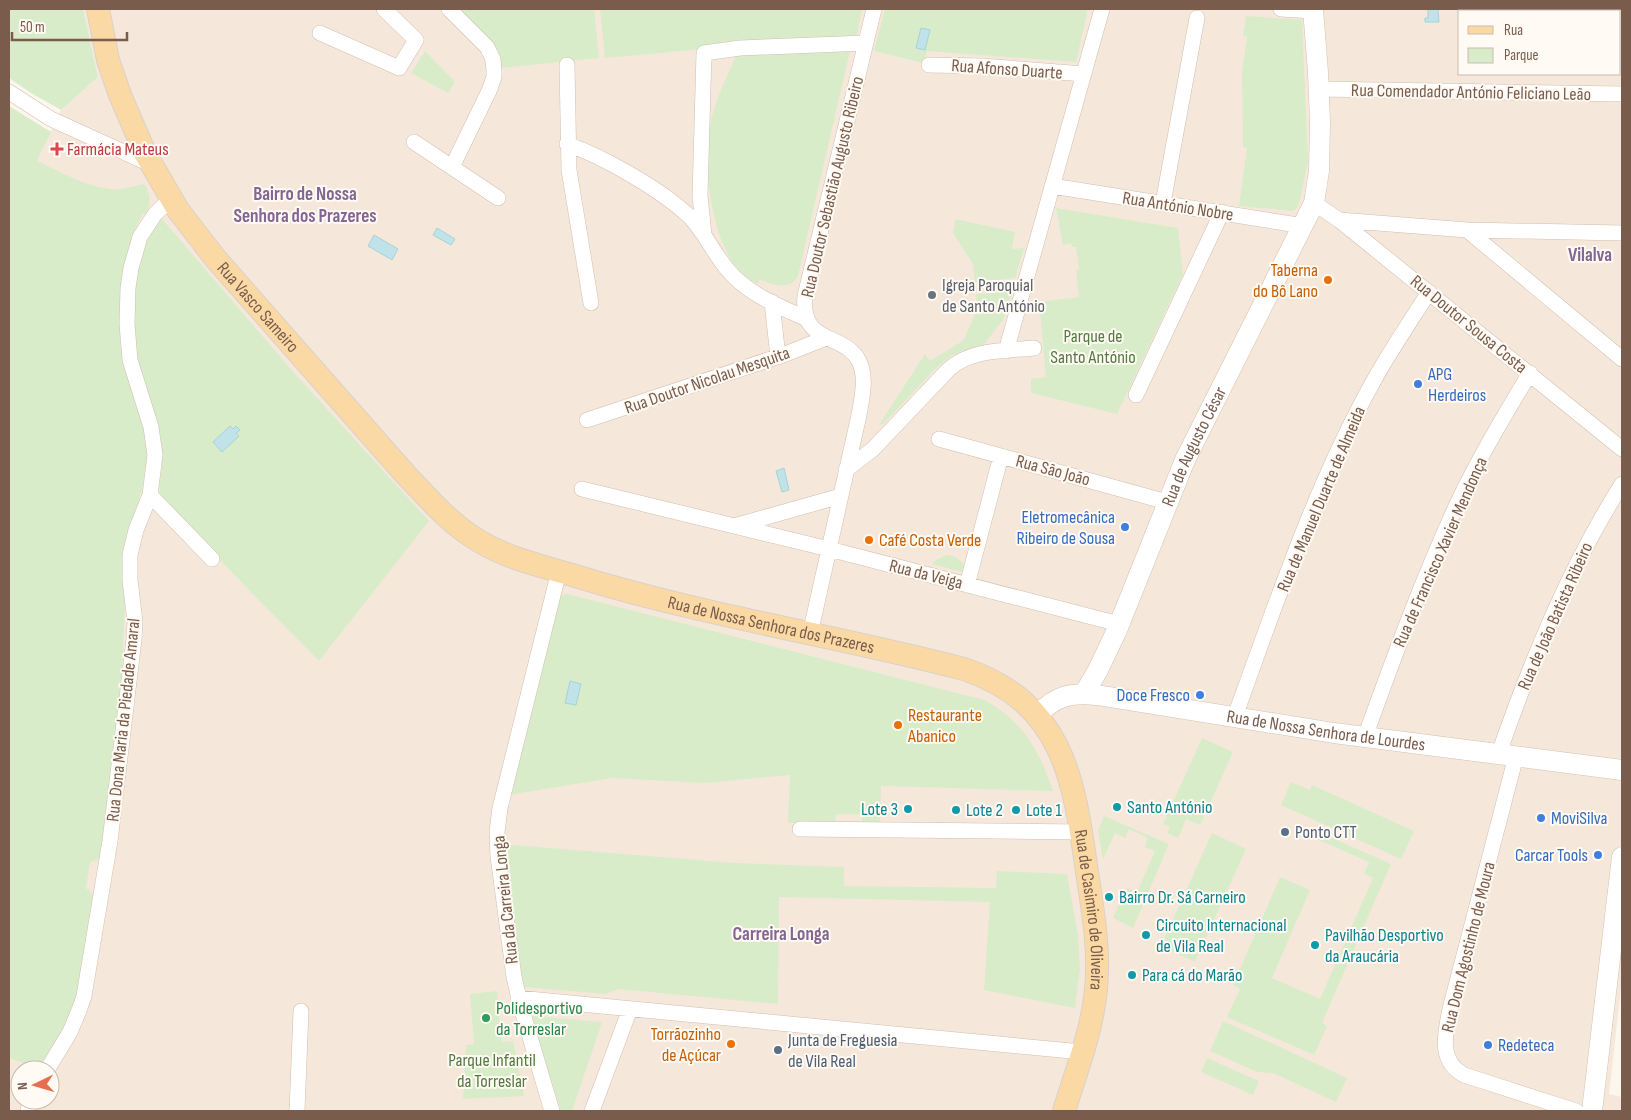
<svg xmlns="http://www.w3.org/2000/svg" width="1631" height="1120" font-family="'Sofia Sans Condensed',sans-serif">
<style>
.residential{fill:#f5e8da;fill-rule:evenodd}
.green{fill:#d8ecc9}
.water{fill:#bfe3e8;stroke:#a5d3da}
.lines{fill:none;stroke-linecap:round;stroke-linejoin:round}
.street-casing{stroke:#d1beb0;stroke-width:16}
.secondary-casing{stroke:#d6c0b0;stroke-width:21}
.primary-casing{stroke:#dad1cd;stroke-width:24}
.street{stroke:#fff;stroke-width:15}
.secondary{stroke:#fff;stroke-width:20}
.primary{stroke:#fbd9a5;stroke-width:22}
.health-dot{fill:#e0444e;stroke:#fffaf3;stroke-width:2}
.food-dot{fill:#e8710a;stroke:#fffaf3;stroke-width:2}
.worship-dot{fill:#6b7280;stroke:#fffaf3;stroke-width:2}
.shop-dot{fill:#3f7fe0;stroke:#fffaf3;stroke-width:2}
.culture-dot{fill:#0f9aa8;stroke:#fffaf3;stroke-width:2}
.service-dot{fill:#5c6f8a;stroke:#fffaf3;stroke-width:2}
.leisure-dot{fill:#2e9e5b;stroke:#fffaf3;stroke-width:2}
.labels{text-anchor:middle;stroke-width:4;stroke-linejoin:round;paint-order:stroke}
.street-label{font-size:18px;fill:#7a5c4d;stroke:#fffaf3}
.health-label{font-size:18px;fill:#be3a42;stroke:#fffaf3;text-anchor:start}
.food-label{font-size:18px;fill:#c56008;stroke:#fffaf3;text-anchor:end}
.worship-label{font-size:18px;fill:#5b616d;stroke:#fffaf3;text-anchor:start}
.park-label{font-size:18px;fill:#537a41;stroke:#fffaf3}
.shop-label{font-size:18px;fill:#366cbe;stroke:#fffaf3;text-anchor:start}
.culture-label{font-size:18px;fill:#0d838f;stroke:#fffaf3;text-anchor:start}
.service-label{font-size:18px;fill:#4e5e75;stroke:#fffaf3;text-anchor:start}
.leisure-label{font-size:18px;fill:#27864d;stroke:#fffaf3;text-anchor:start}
.neighbourhood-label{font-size:19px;font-weight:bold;fill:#846695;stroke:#fffaf3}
</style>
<rect width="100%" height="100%" fill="#fdf6ec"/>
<path class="residential" d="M83 9H1622V979L1609 1094 1622 1097V1111H9V1058L38 1069 9 880 37 161 61 110 98 77ZM1460 11H1620V74H1460ZM20 1070H50V1100H20Z"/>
<path class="green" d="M9 9H83L98 77 61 110 31 93 9 78Z
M457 9H594L599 58 500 68 498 51 489 40Z
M600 9H862L857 35 605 58Z
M885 9H1086L1087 14 1076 62 927 51 924 63 874 51Z
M1246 16 1302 20 1308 160 1300 200 1297 208 1293 211 1239 206 1247 148 1243 147 1242 72 1247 37 1243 36Z
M425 51 455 82 448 93 411 73Z
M850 51 798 276C791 291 771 285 760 279L758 284C750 280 742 276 737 268 710 234 702 162 711 121 716 97 728 75 737 53Z
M9 106 51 132 37 161C61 172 93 191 120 189 128 188 136 186 144 184 151 194 151 203 146 214L143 213 131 237 136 240 120 323V343L124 366 144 426 147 448 146 463 142 490 127 536 124 551 125 596 122 679 101 859 90 862 86 888 95 896 79 992 65 1027 38 1069 9 1058Z
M1056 208 1178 228 1183 274 1117 414 1031 393V379L1046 377 1039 302 1079 297 1076 270H1079L1076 247H1072L1071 243 1063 245Z
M162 219 295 374 429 521 319 661 201 541 161 496C158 486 161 476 162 466 162 457 162 448 161 439 157 414 147 393 140 369 129 330 131 279 146 241 150 233 156 226 162 219Z
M955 219 1015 232 1012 249 1024 248 1015 278 975 282 973 264 953 233Z
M1011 292 1004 318 983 346 965 350 952 355 938 366 883 424 879 425 925 354 930 361 964 340 977 309 976 294Z
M947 555C958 556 964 562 966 573L932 564 936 560Z
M567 594 984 700C1023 721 1039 750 1053 791L881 786 880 824H862V814H836L835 824 788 823 790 775 704 783 612 778 508 795 559 598 563 595Z
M1202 738 1233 752 1200 825 1186 819 1178 838 1167 833 1170 827 1163 824Z
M1291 782 1310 790 1312 785 1414 831 1401 859 1281 805Z
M1104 816 1169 844 1133 928 1113 918 1126 888 1137 892 1155 851 1145 847 1148 838 1129 829 1125 838 1115 833 1103 859 1098 831Z
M1314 830 1391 864 1322 1023 1327 1026 1314 1055 1227 1017 1240 989 1233 985 1280 877 1310 890 1272 978 1320 999 1373 878 1364 874 1369 862 1312 837Z
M1212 833 1246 849 1195 962 1161 946Z
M503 844 734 863 844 867V886L996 888 997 871 1067 874 1078 935 1080 969 1075 1008 984 990 990 902 779 897 778 1004 618 989 606 994 523 987Z
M497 991 502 1042 513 1041 524 1096 463 1099 466 1045 474 1044 470 994Z
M531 1016 602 1022 572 1111H561Z
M1223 1021 1347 1078 1336 1102 1273 1073 1257 1072 1210 1051Z
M1207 1058 1259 1081 1253 1095 1201 1072Z"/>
<path class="water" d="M1428 9H1438L1439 22H1425V18H1428Z
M921 28 930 30 925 50 916 48Z
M437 228 455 239 451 245 433 235Z
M374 235 398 249 392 260 368 246Z
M230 426 233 429 236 426 240 430 236 433 239 436 222 452 213 442Z
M784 468 789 490 782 492 776 471Z
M570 681 581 684 576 705 565 703Z"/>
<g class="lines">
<defs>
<path id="street" d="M449 9 487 47 493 59 494 71V77L489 91 452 167
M1281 9 1313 11
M320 33 399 68 416 40 384 9
M567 65 569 170 591 303
M929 65 982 66 1084 74
M1319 89 1622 94
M9 92 51 119 152 165
M414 142 498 198
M567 144C604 157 660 189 689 216 704 231 713 252 727 269 747 294 779 306 807 319
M1052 186 1304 226
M1163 203 1197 18
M1314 203 1339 220 1370 245 1622 449
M1339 220 1467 230 1622 233
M1467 230 1622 359
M704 235 700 196 704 53 740 48 866 43
M772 302 778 357
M1006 351 1102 9
M1136 395 1222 212
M587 420 783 355 826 338
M939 439 1167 502
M846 470 873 449 949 369C971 349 1005 351 1034 348
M582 489 829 549 1119 624
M150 495 212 559
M734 526 841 496
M967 585 1001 456
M810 634 859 415C862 398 867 377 859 361 844 332 800 346 805 296L874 9
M1235 716C1276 604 1314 488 1373 382 1390 351 1410 322 1429 292
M1365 737C1394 657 1423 577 1459 500 1480 456 1505 414 1530 373
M1499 753C1532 659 1569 568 1622 484
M1516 756 1450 1009C1445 1034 1438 1061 1464 1075L1576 1111
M800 829 1081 832
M518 998 1082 1052
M47 1070 70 1032 80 1008 84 996 110 841 134 639 135 622 130 580V555L136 530 150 495 155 455 151 427 130 360 127 324 128 288 131 268 140 237 155 214 171 199
M28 1111 30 1100
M297 1111 301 1011
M552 1111 521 1007 514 977 498 856 497 832 500 808 559 571
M592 1111 630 1009"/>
<g id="secondary">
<path id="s1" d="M1084 694 1098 670 1117 630 1185 460 1314 203 1319 171 1320 122 1318 72 1313 9"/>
<path id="s2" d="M1037 715C1056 696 1070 692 1097 695L1334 733 1622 770"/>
<path d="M1592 1111 1622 857"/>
</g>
<g id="primary">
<path id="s3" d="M98 9 108 60 120 95 145 153 178 210 215 258 406 475C429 499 450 524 479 541 510 560 547 567 582 578 707 616 837 636 964 669 1064 703 1074 780 1087 872 1093 911 1100 951 1096 990 1092 1031 1076 1072 1064 1111"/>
</g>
</defs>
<use href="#street" class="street-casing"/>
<use href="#secondary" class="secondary-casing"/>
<use href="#primary" class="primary-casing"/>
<use href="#street" class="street"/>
<use href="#secondary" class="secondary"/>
<use href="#primary" class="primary"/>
</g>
<path class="health-dot" d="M54.5 141.5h5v5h5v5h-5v5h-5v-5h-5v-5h5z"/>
<g class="food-dot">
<circle cx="1328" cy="280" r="5"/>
<circle cx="869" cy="540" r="5"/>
<circle cx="898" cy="725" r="5"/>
<circle cx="731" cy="1044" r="5"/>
</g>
<circle class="worship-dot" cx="932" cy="295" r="5"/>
<g class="shop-dot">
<circle cx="1418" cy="384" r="5"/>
<circle cx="1125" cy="527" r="5"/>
<circle cx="1200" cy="695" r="5"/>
<circle cx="1541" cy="818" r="5"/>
<circle cx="1598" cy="855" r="5"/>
<circle cx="1488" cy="1045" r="5"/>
</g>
<g class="culture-dot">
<circle cx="1117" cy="807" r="5"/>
<circle cx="908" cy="809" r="5"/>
<circle cx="956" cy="810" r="5"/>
<circle cx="1016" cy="810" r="5"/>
<circle cx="1109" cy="897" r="5"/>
<circle cx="1146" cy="935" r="5"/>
<circle cx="1315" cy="945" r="5"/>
<circle cx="1132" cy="975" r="5"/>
</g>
<g class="service-dot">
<circle cx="1285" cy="832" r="5"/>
<circle cx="778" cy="1050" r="5"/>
</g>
<circle class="leisure-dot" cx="486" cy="1018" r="5"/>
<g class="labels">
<g class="street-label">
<text transform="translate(1007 69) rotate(4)" y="6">Rua Afonso Duarte</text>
<text transform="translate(1471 92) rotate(1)" y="6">Rua Comendador António Feliciano Leão</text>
<text transform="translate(832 187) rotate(-77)" y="6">Rua Doutor Sebastião Augusto Ribeiro</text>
<text transform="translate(1178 206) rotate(9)" y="6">Rua António Nobre</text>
<text dy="6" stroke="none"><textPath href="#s3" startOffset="344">Rua Vasco Sameiro</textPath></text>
<text transform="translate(1469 324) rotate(39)" y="6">Rua Doutor Sousa Costa</text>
<text transform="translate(707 380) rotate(-19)" y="6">Rua Doutor Nicolau Mesquita</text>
<text dy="6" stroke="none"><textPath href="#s1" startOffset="271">Rua de Augusto César</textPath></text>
<text transform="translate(1053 470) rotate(15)" y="6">Rua São João</text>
<text transform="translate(1321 499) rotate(-67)" y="6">Rua de Manuel Duarte de Almeida</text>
<text transform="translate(1440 552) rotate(-66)" y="6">Rua de Francisco Xavier Mendonça</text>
<text transform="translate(926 574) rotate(14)" y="6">Rua da Veiga</text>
<text transform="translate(1555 616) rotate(-66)" y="6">Rua de João Batista Ribeiro</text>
<text dy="6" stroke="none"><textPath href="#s3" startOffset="971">Rua de Nossa Senhora dos Prazeres</textPath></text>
<text transform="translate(123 720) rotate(-84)" y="6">Rua Dona Maria da Piedade Amaral</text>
<text dy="6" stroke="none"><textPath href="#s2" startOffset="298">Rua de Nossa Senhora de Lourdes</textPath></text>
<text transform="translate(505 900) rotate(-96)" y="6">Rua da Carreira Longa</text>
<text dy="6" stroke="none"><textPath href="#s3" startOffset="1461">Rua de Casimiro de Oliveira</textPath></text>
<text transform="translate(1468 947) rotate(-76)" y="6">Rua Dom Agostinho de Moura</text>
</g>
<g class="health-label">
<text x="67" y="155">Farmácia Mateus</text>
</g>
<g class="food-label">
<text x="1318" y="276">Taberna<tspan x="1318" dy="21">do Bô Lano</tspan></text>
<text x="879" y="546" text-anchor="start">Café Costa Verde</text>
<text x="908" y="721" text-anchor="start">Restaurante<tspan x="908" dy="21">Abanico</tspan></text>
<text x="721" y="1040">Torrãozinho<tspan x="721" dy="21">de Açúcar</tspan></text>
</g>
<g class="worship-label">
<text x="942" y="291">Igreja Paroquial<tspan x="942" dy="21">de Santo António</tspan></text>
</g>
<g class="park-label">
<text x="1093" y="342">Parque de<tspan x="1093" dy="21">Santo António</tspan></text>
<text x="492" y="1066">Parque Infantil<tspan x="492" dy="21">da Torreslar</tspan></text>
</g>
<g class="shop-label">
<text x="1428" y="380">APG<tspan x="1428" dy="21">Herdeiros</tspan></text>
<text x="1115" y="523" text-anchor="end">Eletromecânica<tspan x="1115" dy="21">Ribeiro de Sousa</tspan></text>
<text x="1190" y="701" text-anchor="end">Doce Fresco</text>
<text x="1551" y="824">MoviSilva</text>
<text x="1588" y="861" text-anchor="end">Carcar Tools</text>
<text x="1498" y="1051">Redeteca</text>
</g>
<g class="culture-label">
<text x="1127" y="813">Santo António</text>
<text x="898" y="815" text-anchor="end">Lote 3</text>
<text x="966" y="816">Lote 2</text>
<text x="1026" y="816">Lote 1</text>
<text x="1119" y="903">Bairro Dr. Sá Carneiro</text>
<text x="1156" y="931">Circuito Internacional<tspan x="1156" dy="21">de Vila Real</tspan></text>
<text x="1325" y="941">Pavilhão Desportivo<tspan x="1325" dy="21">da Araucária</tspan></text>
<text x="1142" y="981">Para cá do Marão</text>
</g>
<g class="service-label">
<text x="1295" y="838">Ponto CTT</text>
<text x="788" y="1046">Junta de Freguesia<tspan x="788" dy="21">de Vila Real</tspan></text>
</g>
<g class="leisure-label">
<text x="496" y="1014">Polidesportivo<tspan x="496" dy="21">da Torreslar</tspan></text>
</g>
<g class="neighbourhood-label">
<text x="305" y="200">Bairro de Nossa<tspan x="305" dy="22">Senhora dos Prazeres</tspan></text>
<text x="1590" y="261">Vilalva</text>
<text x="781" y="940">Carreira Longa</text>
</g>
</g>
<rect width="1631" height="1120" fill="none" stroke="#7a5c4d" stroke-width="20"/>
<rect x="1458" y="10" width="162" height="65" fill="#fffaf3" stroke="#cabbb1"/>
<rect x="1468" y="26" width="25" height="8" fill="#fbd9a5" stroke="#cabbb1"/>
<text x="1504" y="35" font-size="15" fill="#7a5c4d">Rua</text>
<rect x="1468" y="48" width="25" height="15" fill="#d8ecc9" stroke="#cabbb1"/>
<text x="1504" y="60" font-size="15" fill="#7a5c4d">Parque</text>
<g transform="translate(35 1085) rotate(265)"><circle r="24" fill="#fffaf3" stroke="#cabbb1"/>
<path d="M0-4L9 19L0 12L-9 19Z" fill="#e76f51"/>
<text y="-8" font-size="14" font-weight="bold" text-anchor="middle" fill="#7a5c4d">N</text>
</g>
<path d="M12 32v8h115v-8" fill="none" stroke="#7a5c4d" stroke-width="2.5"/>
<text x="20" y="32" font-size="15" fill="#7a5c4d" stroke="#fffaf3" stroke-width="4" paint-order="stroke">50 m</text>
</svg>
